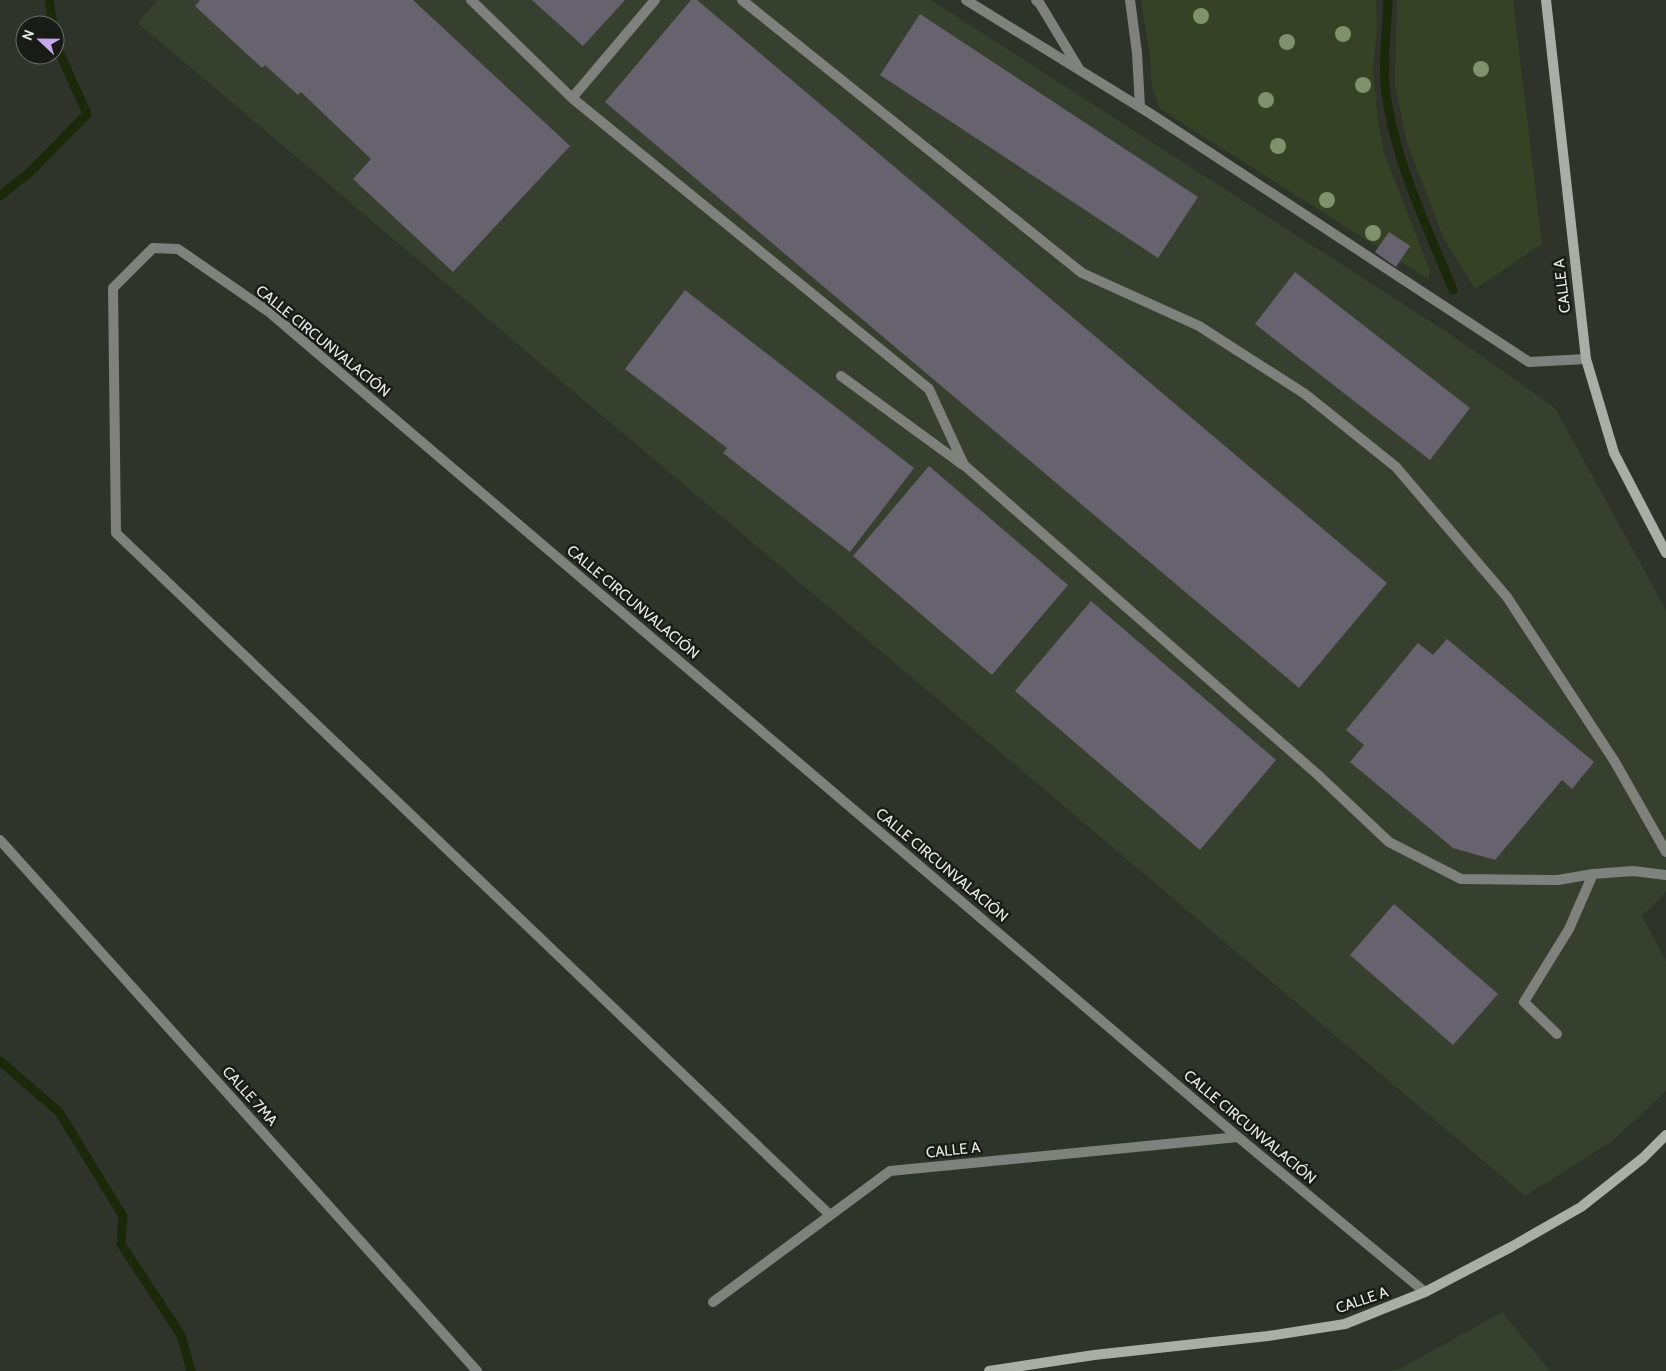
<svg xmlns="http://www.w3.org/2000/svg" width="1666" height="1371" font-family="Cabin,sans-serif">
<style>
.built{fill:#373f2f}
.green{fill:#354226}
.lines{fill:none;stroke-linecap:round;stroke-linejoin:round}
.stream{stroke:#1b280a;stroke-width:9}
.building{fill:#67636e}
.lane{stroke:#7e817c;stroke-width:10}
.street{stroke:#7e817c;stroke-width:10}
.secondary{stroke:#a9aea6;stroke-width:10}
.tree{fill:#7f926d}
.labels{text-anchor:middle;stroke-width:5;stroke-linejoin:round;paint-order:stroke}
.street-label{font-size:15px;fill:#e8ebe5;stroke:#181b16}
</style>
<rect width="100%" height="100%" fill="#2f342a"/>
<path class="built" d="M157 0H931L1450 334 1555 408 1666 610V892L1642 916 1666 961V1091L1611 1142 1525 1196 138 23Z
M1502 1312 1550 1371H1386L1400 1369Z"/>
<path class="green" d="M1141 0H1376L1377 28 1373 68 1377 115 1384 153 1430 271 1428 279 1160 109 1152 86 1150 57Z
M1397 0H1513L1542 244 1475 289 1444 239 1407 143 1395 85Z"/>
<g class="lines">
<path class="stream" d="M49 0 53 25
M1388 0C1387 27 1383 58 1385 84 1392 156 1426 224 1453 290
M0 196 29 173 87 114 57 47 55 35
M0 1061 59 1112 123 1216 121 1244 181 1335 191 1371"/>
</g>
<path class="building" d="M200 0H413L570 146 453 272 353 179 371 159 301 92 298 95 265 65 262 68 195 6Z
M532 0H625L583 46Z
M691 0H697L1387 583 1299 688 605 102Z
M920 14 1198 197 1158 258 880 75Z
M1389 232 1410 246 1396 267 1375 252Z
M1295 272 1470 408 1430 460 1255 324Z
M685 290 914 468 850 552 723 453 727 448 625 369Z
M929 466 1068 585 992 675 853 556Z
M1091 601 1276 760 1200 850 1015 691Z
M1447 639 1594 762 1572 789 1562 780 1495 860 1453 848 1350 762 1364 745 1346 730 1418 643 1433 655Z
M1394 904 1498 994 1453 1045 1350 955Z"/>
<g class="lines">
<path class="lane" d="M471 0 572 98 929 389 964 465 1317 774 1389 842 1461 879 1558 880 1593 874 1633 871 1666 875
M742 0 1082 273 1199 326 1305 394 1396 467 1507 597 1615 762 1666 852
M966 0 1151 114 1529 362 1586 359
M1036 0 1040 4 1078 67
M1130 0 1137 53 1140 107
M572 98 655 0
M841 376 963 465
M1557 1034 1524 1002 1569 929 1593 874"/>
<path class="street" d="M0 840 477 1371
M830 1215 116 533 113 288 153 248 178 249 269 312 1238 1137 1425 1292
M713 1302 890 1171 1238 1137"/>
<path class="secondary" d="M1546 0 1586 359 1614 453 1666 553
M989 1371 1094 1355 1268 1336 1345 1324 1425 1292 1511 1247 1581 1207 1643 1158 1666 1135"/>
</g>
<g class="tree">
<circle cx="1201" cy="16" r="8"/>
<circle cx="1343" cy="34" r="8"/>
<circle cx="1287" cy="42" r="8"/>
<circle cx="1481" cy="69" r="8"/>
<circle cx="1363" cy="85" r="8"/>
<circle cx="1266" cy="100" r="8"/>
<circle cx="1278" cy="146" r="8"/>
<circle cx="1327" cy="200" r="8"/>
<circle cx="1373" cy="233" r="8"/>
</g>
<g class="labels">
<g class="street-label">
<text transform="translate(1562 286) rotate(-97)" y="5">CALLE A</text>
<text transform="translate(323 341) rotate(39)" y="5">CALLE CIRCUNVALACIÓN</text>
<text transform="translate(633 602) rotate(40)" y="5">CALLE CIRCUNVALACIÓN</text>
<text transform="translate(942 865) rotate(40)" y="5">CALLE CIRCUNVALACIÓN</text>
<text transform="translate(250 1096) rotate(48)" y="5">CALLE 7MA</text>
<text transform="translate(1250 1127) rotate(40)" y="5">CALLE CIRCUNVALACIÓN</text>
<text transform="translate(953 1150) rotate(-6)" y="5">CALLE A</text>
<text transform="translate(1362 1300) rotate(-19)" y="5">CALLE A</text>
</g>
</g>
<g transform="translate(40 40) rotate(292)"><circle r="24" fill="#181b16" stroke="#6b6e69"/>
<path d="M0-4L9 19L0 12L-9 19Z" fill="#c5a6f0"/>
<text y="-8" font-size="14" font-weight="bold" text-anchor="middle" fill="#e8ebe5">N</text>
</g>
</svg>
